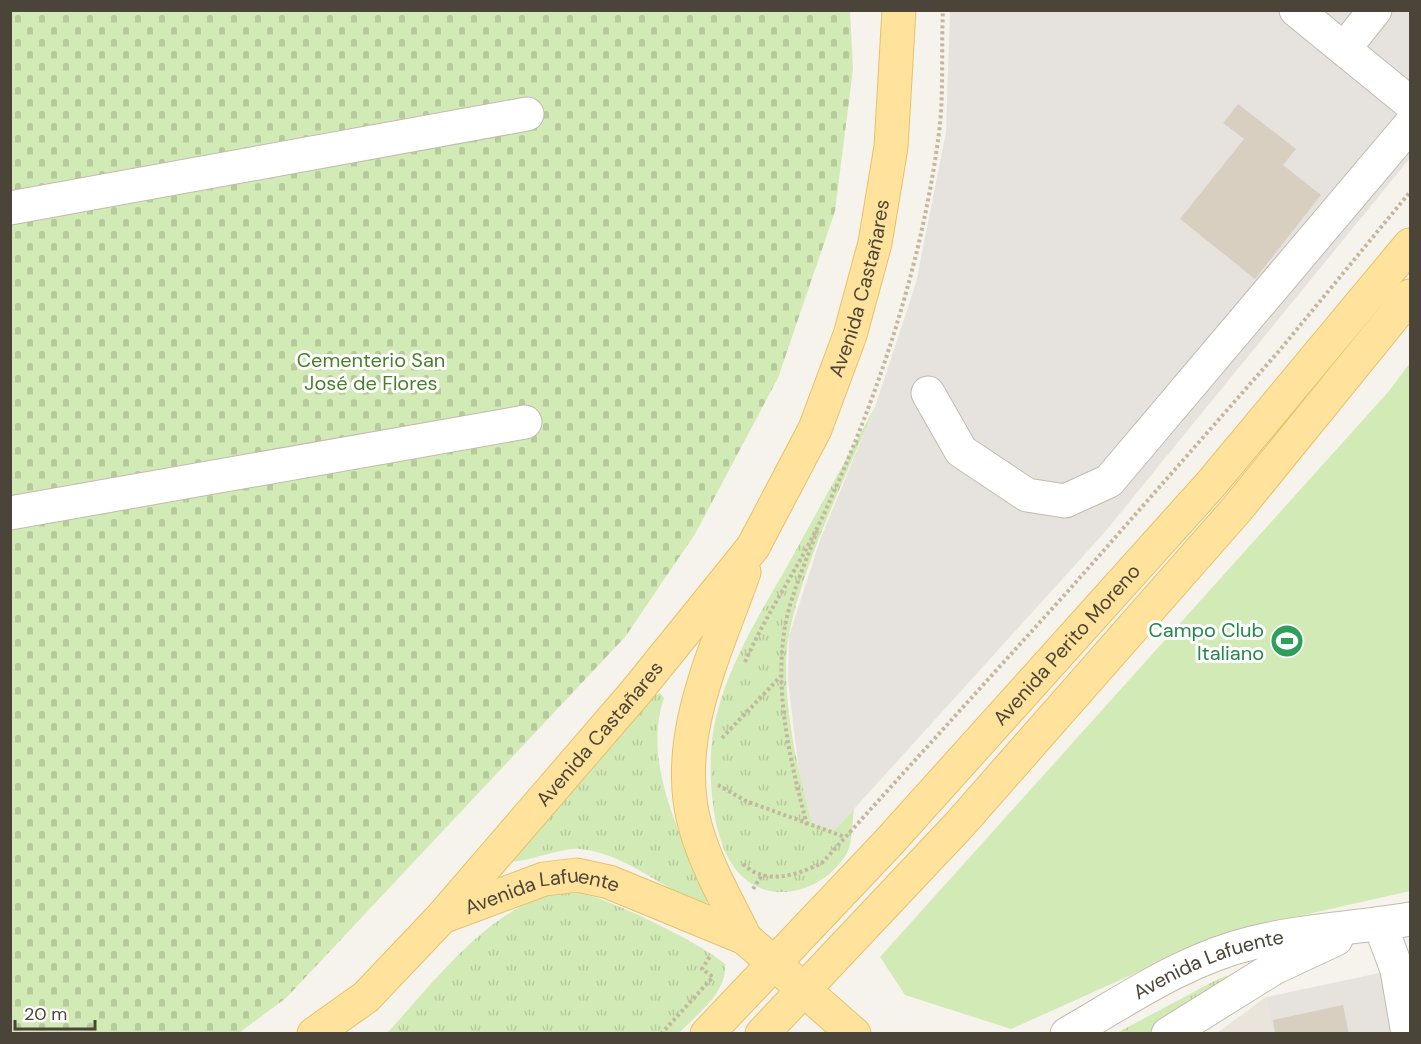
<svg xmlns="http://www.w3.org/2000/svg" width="1421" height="1044" font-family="'DM Sans',sans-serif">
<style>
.residential{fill:#eae5da}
.industrial{fill:#e6e2dd}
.grass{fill:url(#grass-tufts)}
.cemetery{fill:url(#cemetery-stones)}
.pitch{fill:#d2eab5}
.building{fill:#d8cfc1}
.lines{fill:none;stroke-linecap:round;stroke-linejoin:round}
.minor-casing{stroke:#c2bbae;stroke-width:35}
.major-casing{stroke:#e6c16a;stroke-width:35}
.path{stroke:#c4b79f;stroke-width:4;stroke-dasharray:3 3;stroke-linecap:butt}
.minor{stroke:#fff;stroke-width:33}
.major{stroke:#ffe39c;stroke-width:33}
.labels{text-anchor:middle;stroke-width:6;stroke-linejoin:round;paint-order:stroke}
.street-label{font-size:20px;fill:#4b4439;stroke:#fff}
.park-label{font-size:20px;fill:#4a7f2a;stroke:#fff}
.leisure-label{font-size:20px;fill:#27864d;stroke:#fff;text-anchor:end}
</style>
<defs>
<pattern id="grass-tufts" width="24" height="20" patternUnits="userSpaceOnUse" patternTransform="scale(1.5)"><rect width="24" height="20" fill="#d2eab5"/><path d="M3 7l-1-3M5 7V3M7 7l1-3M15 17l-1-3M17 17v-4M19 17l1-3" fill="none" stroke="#b6ca9c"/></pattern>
<pattern id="cemetery-stones" width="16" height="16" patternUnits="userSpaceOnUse" patternTransform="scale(1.5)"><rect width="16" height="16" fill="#d2eab5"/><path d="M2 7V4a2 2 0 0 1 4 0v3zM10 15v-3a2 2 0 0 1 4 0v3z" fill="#b6ca9c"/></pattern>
</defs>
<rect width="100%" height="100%" fill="#f6f3ec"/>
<path class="residential" d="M1266 997 1273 1033H1217Z"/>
<path class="industrial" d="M950 11H1410V158L1104 533 835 830 813 824 800 780 788 681 789 636 820 540 875 407 916 283 946 132Z
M1403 968 1410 1033H1273L1266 997Z"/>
<path class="grass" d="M875 407C845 479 805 558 789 634 779 687 797 773 813 824L835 830 854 809C852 821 853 843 847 853 823 894 764 909 734 867 709 833 706 758 716 717 729 664 758 617 785 570 815 516 845 461 875 407Z
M660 693 664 698C642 762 680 832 703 891L709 899 705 904C661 890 629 854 580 849 562 847 520 865 509 861L654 696Z
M559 892C567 892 575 892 583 894 611 899 704 945 725 964 728 992 697 1014 679 1033L386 1034C436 981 486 909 559 892Z
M1271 961 1158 1033 1115 1034 1218 979Z"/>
<path class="cemetery" d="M10 11H850L853 69 835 211 778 378 695 534 625 637 286 998 239 1033H11Z"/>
<path class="pitch" d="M1410 363V891L1225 933 1011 1029 905 995 880 957 1389 391Z"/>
<path class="building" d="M1238 104 1296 149 1283 165 1321 195 1255 279 1180 219 1244 139 1223 123Z
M1343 1005 1349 1034H1275L1273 1020Z"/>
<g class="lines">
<defs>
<g id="minor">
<path d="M1296 10 1410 103"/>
<path d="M1344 49 1375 10"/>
<path d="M10 208 527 114"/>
<path d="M928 393 961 451 1027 495 1065 501 1109 481 1410 125"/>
<path d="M10 513 525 422"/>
<path d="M1380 924 1397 970 1408 1034"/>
<path id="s1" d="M1067 1034C1126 1000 1185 959 1252 943 1304 930 1358 928 1410 919"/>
<path d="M1168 1034 1274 968 1336 939"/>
</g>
<g id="major">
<path d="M744 572C716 652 670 742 696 829 707 867 728 903 745 938"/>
<path id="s2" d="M447 915 544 879 577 875 609 882 745 938 854 1034"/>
<path id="s3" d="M314 1034 366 997 442 917 635 693 753 547 815 429 850 335 875 243 891 147 899 10"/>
<path id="s4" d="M707 1034 889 842 1211 484 1410 245"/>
<path d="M762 1034 960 824 1237 509 1410 296"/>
</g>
</defs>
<use href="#minor" class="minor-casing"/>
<use href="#major" class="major-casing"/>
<path class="path" d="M745 662C767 612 799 567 822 518 878 398 922 264 939 133 944 93 941 51 943 10
M722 738 781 676
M718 785 746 801 845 837
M807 825C790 760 774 694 785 626 791 594 806 562 817 531
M743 864C766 886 797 875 822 863L1069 590 1279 351 1410 192
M753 889 762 875
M661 1034 713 977 702 969 710 956"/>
<use href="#minor" class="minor"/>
<use href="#major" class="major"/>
</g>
<defs>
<symbol id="stadium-disc" viewBox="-11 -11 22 22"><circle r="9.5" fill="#2e9e5b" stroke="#fff"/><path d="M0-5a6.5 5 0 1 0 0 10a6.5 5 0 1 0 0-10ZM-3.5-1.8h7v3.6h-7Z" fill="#fff"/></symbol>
</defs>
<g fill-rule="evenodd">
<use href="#stadium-disc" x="1268" y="622" width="38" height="38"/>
</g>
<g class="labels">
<g class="street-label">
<text dy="7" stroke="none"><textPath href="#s3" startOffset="939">Avenida Castañares</textPath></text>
<text dy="7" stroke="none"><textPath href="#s4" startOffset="530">Avenida Perito Moreno</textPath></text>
<text dy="7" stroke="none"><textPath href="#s3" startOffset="416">Avenida Castañares</textPath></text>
<text dy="7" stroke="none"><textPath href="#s2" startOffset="100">Avenida Lafuente</textPath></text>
<text dy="7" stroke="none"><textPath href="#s1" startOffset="159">Avenida Lafuente</textPath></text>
</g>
<g class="park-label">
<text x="371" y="367">Cementerio San<tspan x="371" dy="23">José de Flores</tspan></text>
</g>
<g class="leisure-label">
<text x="1264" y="637">Campo Club<tspan x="1264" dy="23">Italiano</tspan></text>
</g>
</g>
<rect width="1421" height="1044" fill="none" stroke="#4b4439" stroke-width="24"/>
<path d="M15 1020v9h80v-9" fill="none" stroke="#4b4439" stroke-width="3"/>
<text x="24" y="1020" font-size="18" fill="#4b4439" stroke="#ffffff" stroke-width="4.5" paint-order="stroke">20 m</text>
</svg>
